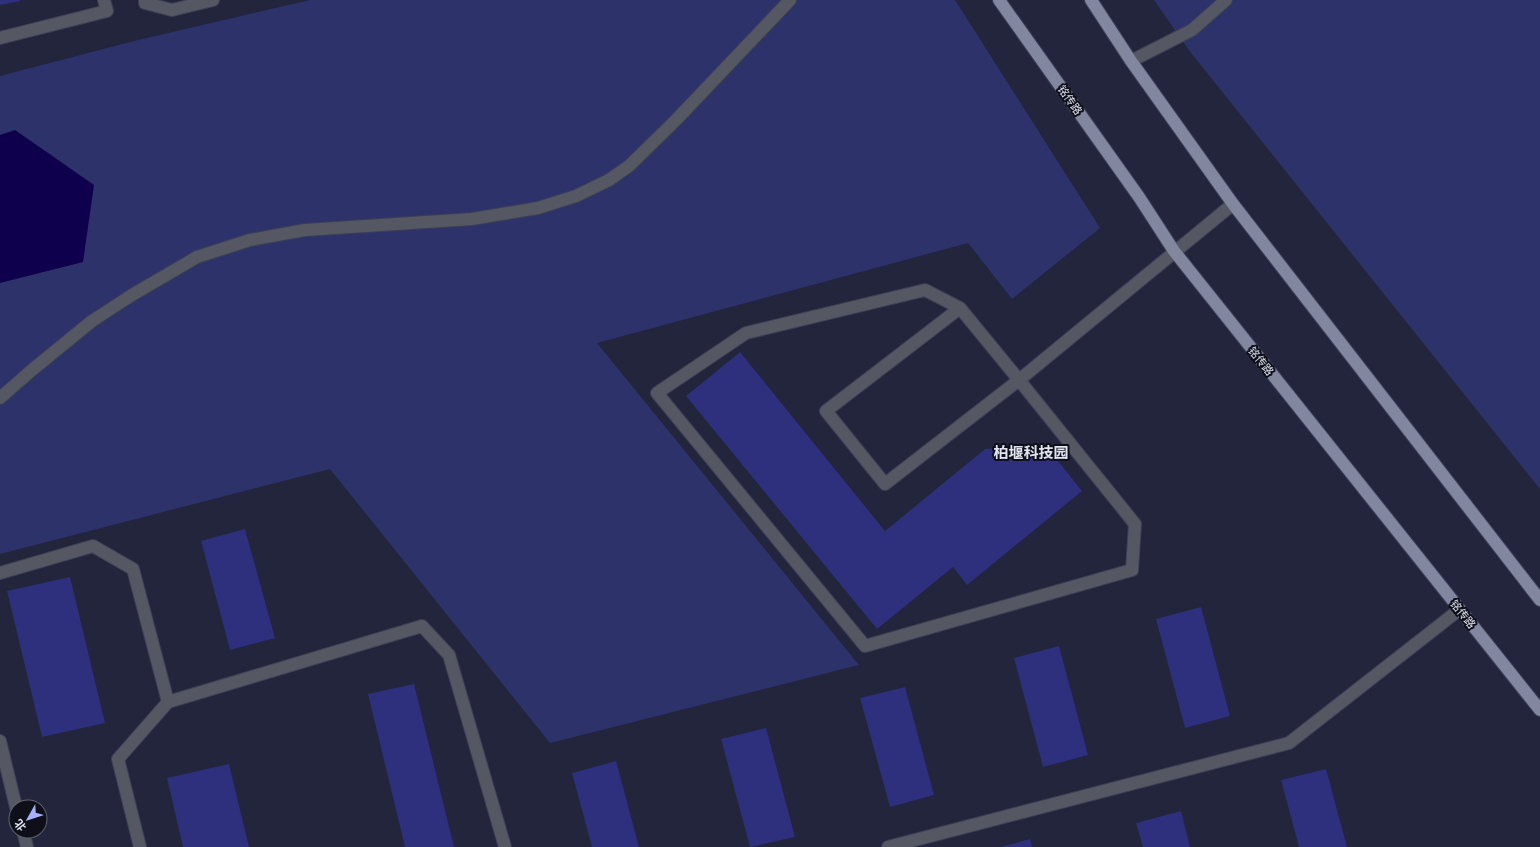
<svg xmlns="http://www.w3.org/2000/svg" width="1540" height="847" font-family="'Titillium Web','Noto Sans SC',sans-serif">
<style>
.green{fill:#2e326a}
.water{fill:#0f004d}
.building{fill:#2e2f7d}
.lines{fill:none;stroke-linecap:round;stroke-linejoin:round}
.minor-casing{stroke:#3d4056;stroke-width:14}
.major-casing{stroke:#3d4056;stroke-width:14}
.minor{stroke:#555763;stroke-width:12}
.major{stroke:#82869e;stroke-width:12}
.labels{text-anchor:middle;stroke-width:4;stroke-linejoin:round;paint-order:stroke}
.street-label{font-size:11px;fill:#e2e5f4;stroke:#0e0f19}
.district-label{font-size:15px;font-weight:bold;fill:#e1e4f2;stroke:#0e0f19}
</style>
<rect width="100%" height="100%" fill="#22253c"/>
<path class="green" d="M310 0H955L1100 228 1012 299 968 243 597 343 859 665 550 743 330 469 0 554V76L134 41Z
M1154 0H1540V489L1188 49Z"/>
<path class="water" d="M15 130 94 185 83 262 0 283V135Z"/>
<path class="building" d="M0 0H20V1L0 5Z
M740 352 885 531 985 449 1025 447 1054 456 1082 491 967 585 953 567 877 629 686 396Z
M245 529 275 638 230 650 201 541Z
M70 577 105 723 42 737 7 591Z
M1201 607 1230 716 1185 728 1156 619Z
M1059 646 1088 755 1043 767 1014 658Z
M414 684 454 847H405L368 694Z
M905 687 934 795 890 807 860 698Z
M766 728 795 837 750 847 721 739Z
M616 761 639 847H592L572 773Z
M229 764 249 847H183L167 778Z
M1326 769 1347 847H1299L1281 780Z
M1181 811 1190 847H1143L1136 823Z
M1030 839 1032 847H1001Z"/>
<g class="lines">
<defs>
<path id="minor" d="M145 0V3L172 10 213 0
M0 38 107 11 104 0
M1131 61 1192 30 1226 0
M960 308 826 411 885 484 1019 380 960 308 925 290 746 333 657 393 865 646 1132 570 1135 524 1019 380 1233 204
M0 398 32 370 92 321 132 295 197 257 250 240 305 230 472 219 538 208 576 196 609 180 629 166 676 120 790 0
M0 573 93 546 133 569 168 702 422 626 449 655 505 847
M0 741 16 807
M23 831 27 847
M140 847 118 759 168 702
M888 847 1289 743 1459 610"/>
<path id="major" d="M999 0 1139 197 1174 251 1540 710
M1091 0 1131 61 1233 204 1540 600"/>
</defs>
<use href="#minor" class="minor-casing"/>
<use href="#major" class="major-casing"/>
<use href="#minor" class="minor"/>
<use href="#major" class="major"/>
</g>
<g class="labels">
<g class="street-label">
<text transform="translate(1070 100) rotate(55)" y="4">铭传路</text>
<text transform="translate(1261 361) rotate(51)" y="4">铭传路</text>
<text transform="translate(1463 614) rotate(51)" y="4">铭传路</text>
</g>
<g class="district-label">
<text x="1031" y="458">柏堰科技园</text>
</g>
</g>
<g transform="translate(28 819) rotate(231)"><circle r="19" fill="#0e0f19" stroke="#636571"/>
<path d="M0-3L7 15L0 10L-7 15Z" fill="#a5b1fc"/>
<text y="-6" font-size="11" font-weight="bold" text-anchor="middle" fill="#e2e5f4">北</text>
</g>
</svg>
